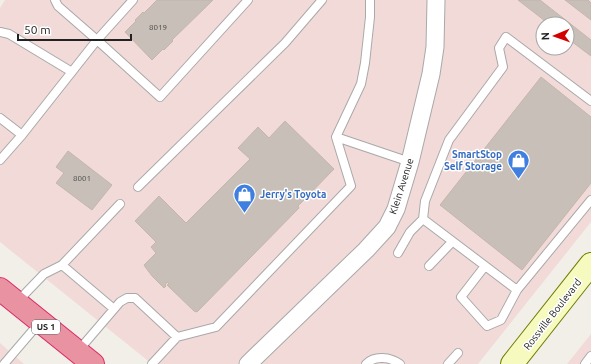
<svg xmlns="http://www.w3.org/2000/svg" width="591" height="364" font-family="Ubuntu,sans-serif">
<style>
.commercial{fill:#f2dad9;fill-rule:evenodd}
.building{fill:#c7bfb8;stroke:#c4b6ab}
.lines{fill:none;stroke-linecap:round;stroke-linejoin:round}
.lane-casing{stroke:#a9a9a9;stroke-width:10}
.street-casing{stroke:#a9a9a9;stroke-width:19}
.secondary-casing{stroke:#707d05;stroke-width:24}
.highway-casing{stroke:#dc2a67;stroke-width:24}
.lane{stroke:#fff;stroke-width:8}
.street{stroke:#fff;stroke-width:17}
.secondary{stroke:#f7fabf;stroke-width:22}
.highway{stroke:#e892a2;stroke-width:22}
.labels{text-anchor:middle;stroke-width:3;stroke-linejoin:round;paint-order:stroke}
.number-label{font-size:8px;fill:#4b4948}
.shield{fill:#fff;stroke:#646464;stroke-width:1}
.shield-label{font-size:9px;font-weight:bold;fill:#222}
.shop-label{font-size:10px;font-weight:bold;fill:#366cbe;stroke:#fff;text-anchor:end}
.street-label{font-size:10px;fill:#222;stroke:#fff}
</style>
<rect width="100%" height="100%" fill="#f2efe9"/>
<path class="commercial" d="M5 0H591V222L478 364H152L0 242V8ZM543 24H567V48H543Z
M591 334V364H567Z
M0 343 24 364H0Z"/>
<path class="building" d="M157 0H213L172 40 173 41 164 50 163 49 152 60 125 32 136 21 135 20 143 12 144 13Z
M518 0H540L591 40V56L567 38V24H549Z
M565 0H588L591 3V20Z
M541 77 591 117V183L522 270 440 205Z
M285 121 334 169 298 206 299 208 197 312 194 311 167 285 169 284 167 282 165 285 166 286 164 288 152 276 146 268 144 265 156 253 151 247 156 242 135 221 159 196 186 223 250 159 238 148 258 127 269 138Z
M68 151 112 185 92 210 56 183 64 173 56 167Z"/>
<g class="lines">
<defs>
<path id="lane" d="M133 0 97 40 160 97 248 0
M0 32 9 34 72 72
M0 118 22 135
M336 137 410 162
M0 160 22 135 97 40 58 6 55 0
M138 187 285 43 322 0
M423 219 517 290 501 320 487 326 461 297 485 266
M398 253 410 232 423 219 425 201 449 140 503 67 499 48 506 37 591 101
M62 265 114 309
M429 266 452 242
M517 290 591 200
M17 302 44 274 62 265 120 204
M78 351 120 302 127 298H135L177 337
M4 364 40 322
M152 364 177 337 216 327 351 186 336 137 361 84 365 63 370 17V0
M366 364C375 355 390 357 400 364
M448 364 458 353
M585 364 591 356"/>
<path id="street" d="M248 364 366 250 387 227 396 209 410 162 431 74 435 47 436 0"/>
<path id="secondary" d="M512 364 591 264"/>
<path id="highway" d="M0 289 93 364"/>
</defs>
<use href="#lane" class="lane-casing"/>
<use href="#street" class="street-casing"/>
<use href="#secondary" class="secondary-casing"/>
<use href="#highway" class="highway-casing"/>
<use href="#lane" class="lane"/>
<use href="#street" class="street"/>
<use href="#secondary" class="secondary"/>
<use href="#highway" class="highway"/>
</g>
<defs>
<symbol id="shop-pin" viewBox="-11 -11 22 30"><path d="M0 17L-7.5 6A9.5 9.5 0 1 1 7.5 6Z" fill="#3f7fe0" stroke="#fff"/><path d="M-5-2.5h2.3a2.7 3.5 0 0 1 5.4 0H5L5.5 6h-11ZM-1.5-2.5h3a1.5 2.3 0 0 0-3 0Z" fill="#fff"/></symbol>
</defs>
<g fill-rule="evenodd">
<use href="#shop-pin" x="506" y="148" width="25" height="34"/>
<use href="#shop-pin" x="232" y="182" width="25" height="34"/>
</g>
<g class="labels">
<g class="number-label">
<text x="158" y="30">8019</text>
<text x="82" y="181">8001</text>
</g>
<rect class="shield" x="32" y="320" width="28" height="14" rx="3"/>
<g class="shield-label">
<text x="46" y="330">US 1</text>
</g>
<g class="shop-label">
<text x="502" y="158">SmartStop<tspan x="502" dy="12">Self Storage</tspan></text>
<text x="260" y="198" text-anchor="start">Jerry's Toyota</text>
</g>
<g class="street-label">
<text transform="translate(401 186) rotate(-72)" y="4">Klein Avenue</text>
<text transform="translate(552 314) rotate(-52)" y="4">Rossville Boulevard</text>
</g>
</g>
<g transform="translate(555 36) rotate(268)"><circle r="19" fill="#ffffff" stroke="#a7a7a7"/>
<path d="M0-3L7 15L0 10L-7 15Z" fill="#d40000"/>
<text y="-6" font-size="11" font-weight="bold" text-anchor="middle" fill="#222222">N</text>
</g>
<path d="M18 34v6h113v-6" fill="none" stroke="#222222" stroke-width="2"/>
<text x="24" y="34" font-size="12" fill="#222222" stroke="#ffffff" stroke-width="3" paint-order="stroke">50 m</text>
</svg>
